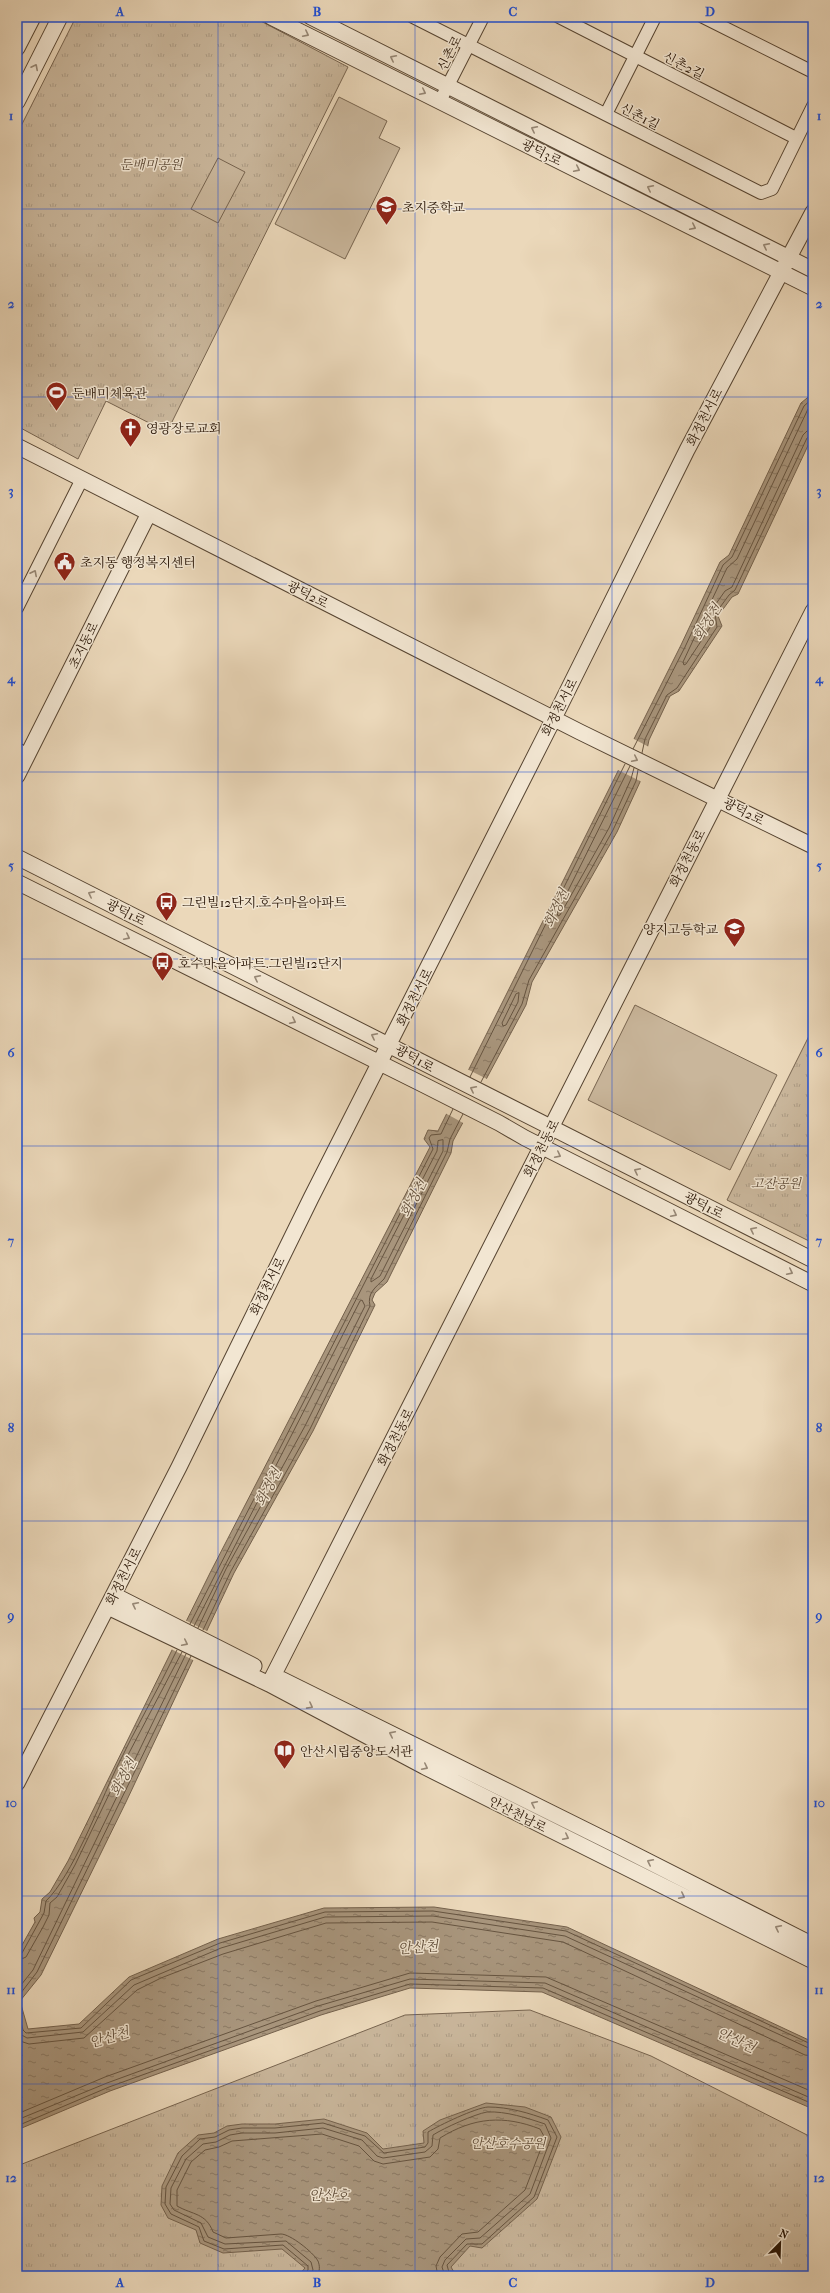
<svg xmlns="http://www.w3.org/2000/svg" width="830" height="2293" font-family="'IM FELL French Canon','Noto Serif KR',serif">
<style>
.grass{fill:url(#grass-tufts);stroke:#77644f}
.pitch{fill:#c9b69b;stroke:#77644f}
.water{fill:url(#water-ripples);stroke:#74614c}
.pier{fill:#ebd8ba}
.lines{fill:none;stroke-linecap:round;stroke-linejoin:round}
.shore{stroke:#665440;stroke-width:1}
.minor-casing{stroke:#564431;stroke-width:14}
.tertiary-casing{stroke:#564431;stroke-width:17}
.minor{stroke:#f2e6d2;stroke-width:12}
.tertiary{stroke:#f2e6d2;stroke-width:15}
.oneway{stroke:#968775}
.grid{fill:none;stroke:#1d4ed8;stroke-width:1;stroke-opacity:0.55}
.labels{text-anchor:middle;stroke-width:3;stroke-linejoin:round;paint-order:stroke}
.street-label{font-size:13px;fill:#251203;stroke:#f2e6d2}
.park-label{font-size:13px;font-style:italic;fill:#5e4b38;stroke:#f2e6d2}
.poi-label{font-size:13px;fill:#251203;stroke:#f2e6d2;text-anchor:start}
.water-label{font-size:14px;font-style:italic;fill:#604d39;stroke:#f2e6d2}
.neatline{fill:none;stroke:#1d4ed8;stroke-width:1.5}
.grid-label{font-size:13px;text-anchor:middle;font-weight:bold;fill:#1d4ed8}
</style>
<defs>
<pattern id="grass-tufts" width="24" height="20" patternUnits="userSpaceOnUse"><rect width="24" height="20" fill="#c9b69b"/><path d="M3 7l-1-3M5 7V3M7 7l1-3M15 17l-1-3M17 17v-4M19 17l1-3" fill="none" stroke="#ac9b84"/></pattern>
<pattern id="water-ripples" width="26" height="14" patternUnits="userSpaceOnUse"><rect width="26" height="14" fill="#a8957c"/><path d="M2 4q2-2 4 0t4 0M15 11q2-2 4 0t4 0" fill="none" stroke="#897863"/></pattern>
</defs>
<rect width="100%" height="100%" fill="#ebd8ba"/>
<filter id="stains"><feTurbulence type="fractalNoise" baseFrequency=".005" numOctaves="4"/><feColorMatrix values="0 0 0 0 .2 0 0 0 0 .09 0 0 0 0 .02 0 0 0 .5 -.17"/></filter>
<radialGradient id="worn" r=".72"><stop offset=".6" stop-color="#630" stop-opacity="0"/><stop offset="1" stop-color="#630" stop-opacity=".3"/></radialGradient>
<path class="grass" d="M76 17H253L348 67 167 432 106 401 78 459 17 426V134Z
M813 1028V1243L727 1200Z
M530 2010 651 2056 813 2138V2276H17V2166L405 2015Z"/>
<path class="pitch" d="M339 97 387 121 379 138 400 148 345 259 275 224Z
M218 158 245 172 218 223 191 209Z
M635 1005 777 1075 730 1170 588 1100Z"/>
<path class="water" d="M813 393V435L738 594 732 597 718 616 722 626 679 691 670 696 649 740 640 782 617 832 532 982 526 1005 453 1141 451 1153 387 1282 375 1293 372 1300 375 1305 313 1431 234 1573 126 1802 41 1975 20 2001 28 2029 79 2024 129 1977 218 1939 324 1908 434 1907 567 1927 813 2042V2109L542 1992 410 1988 321 2015 110 2091 17 2130V1954L35 1922 34 1918 40 1912 42 1899 50 1892 68 1861 210 1573 430 1147 424 1139 428 1130 438 1131 681 645 720 562 729 555 801 403Z
M486 2103 525 2107 551 2117 561 2137 537 2199 482 2248 470 2246 451 2267 455 2274 450 2276H298L305 2268 282 2249 223 2253 200 2243 196 2230 168 2218 161 2205 162 2186 178 2153 198 2135 214 2133 227 2126 242 2124H275L324 2119 367 2133 383 2149 424 2143 423 2131 440 2120Z"/>
<path class="pier" d="M632 738 649 747 642 782 616 769Z
M467 1069 489 1080 465 1124 445 1113Z
M185 1620 209 1632 195 1661 171 1649Z"/>
<g class="lines">
<path class="shore" d="M813 405 808 409 737 559 727 568 709 606 710 609 713 608 725 591 732 587 803 435 807 431 813 430
M708 614 711 626 686 664 684 665 683 662 705 615Z
M633 749 685 647 723 565 732 557 804 406 813 398
M642 753 645 739 667 695 677 688 717 627 715 614 729 595 735 590 807 438 813 435
M630 766 557 913 558 916 560 915 609 828 631 779 634 768
M519 993 518 1002 506 1025 503 1026 502 1023 516 994Z
M470 1077 625 764
M481 1082 522 1004 529 980 613 830 636 781 638 770
M443 1140V1151L380 1276 371 1282V1279L437 1151 438 1141Z
M190 1624 433 1149 429 1138 431 1135 441 1134 453 1109
M194 1626 360 1301 362 1300 365 1306 305 1426 226 1569 198 1628
M203 1630 231 1571 310 1429 370 1306C367 1293 375 1288 384 1279L447 1152 450 1139 463 1114
M17 1955 22 1953 44 1913 46 1901C72 1876 99 1805 116 1769 135 1729 158 1690 177 1650
M17 1961 26 1957 43 1927 49 1915 50 1903 57 1897 75 1865 129 1753 182 1652
M17 1990 33 1970 186 1654
M17 1998 37 1972 191 1656
M17 2006 23 2030 26 2033 81 2028 131 1980 220 1943 325 1912 433 1911 566 1931 813 2045
M17 2025 20 2034 27 2038 83 2032 134 1985 221 1948 325 1917 433 1916 565 1936 813 2050
M17 2040 29 2044 84 2038 137 1990 161 1978 223 1954 326 1923 432 1922 563 1942 805 2055 813 2056
M17 2114 105 2077 316 2001 410 1973 546 1977 813 2092
M17 2120 107 2083 318 2006 410 1979 545 1983 813 2099
M17 2126 109 2087 320 2011 410 1984 543 1988 813 2104
M303 2276 308 2270V2266L283 2245 224 2249 204 2241 199 2227 171 2214 165 2204 166 2187 182 2156 200 2139 215 2137 229 2130 242 2128H275L323 2123 365 2136 384 2153 425 2147 428 2143V2132C440 2125 475 2108 488 2107 509 2107 529 2113 548 2120L557 2137 534 2197 482 2244H467L447 2265 450 2276
M310 2276 313 2270 311 2262 286 2241 225 2244 208 2237 201 2223 174 2210 170 2204 171 2188 186 2159 203 2144 216 2142 230 2135 242 2133H275L323 2128 362 2140 377 2156 383 2158 425 2152 432 2146 433 2135C444 2128 475 2114 487 2112 506 2111 527 2118 545 2124L551 2138 530 2194 480 2238 466 2239 445 2260 442 2267 445 2276
M317 2276C320 2271 320 2266 318 2261 313 2252 290 2234 281 2234L226 2238 213 2232C206 2213 193 2215 177 2206V2190L191 2162 205 2150 219 2147 232 2141 322 2134 359 2146 374 2161 383 2164 430 2157 438 2149 440 2138C474 2117 504 2115 540 2129L545 2138 525 2190 478 2232 462 2234 440 2257 436 2266 438 2276"/>
<defs>
<path id="minor" d="M413 17 761 193 772 189 813 106
M559 17 796 138
M703 17 813 72
M440 101 483 17
M606 114 655 17
M17 608 82 479
M17 749 28 755"/>
<path id="tertiary" d="M271 17 813 288
M311 17 813 270
M17 48 33 17
M17 102 60 17
M17 446 580 732 813 846
M17 776 149 513
M17 857 813 1260
M17 882 424 1085 499 1123 525 1138 813 1284
M114 1595 254 1666
M108 1607 269 1684 425 1767 813 1961
M281 1679 614 1844 813 1945
M269 1684 813 611
M17 1783 179 1467 311 1198 554 718 687 450 813 212"/>
</defs>
<use href="#minor" class="minor-casing"/>
<use href="#tertiary" class="tertiary-casing"/>
<use href="#minor" class="minor"/>
<use href="#tertiary" class="tertiary"/>
</g>
<defs><path id="oneway-chevron" d="M-2-3.5L2.5 0L-2 3.5" fill="none" stroke-width="1.6" stroke-linecap="round" stroke-linejoin="round"/></defs>
<g class="oneway">
<use href="#oneway-chevron" transform="translate(306 34) rotate(27)"/>
<use href="#oneway-chevron" transform="translate(393 58) rotate(-153)"/>
<use href="#oneway-chevron" transform="translate(35 67) rotate(-63)"/>
<use href="#oneway-chevron" transform="translate(423 92) rotate(26)"/>
<use href="#oneway-chevron" transform="translate(534 129) rotate(-153)"/>
<use href="#oneway-chevron" transform="translate(577 169) rotate(26)"/>
<use href="#oneway-chevron" transform="translate(650 188) rotate(-153)"/>
<use href="#oneway-chevron" transform="translate(693 227) rotate(26)"/>
<use href="#oneway-chevron" transform="translate(766 246) rotate(-153)"/>
<use href="#oneway-chevron" transform="translate(34 573) rotate(-63)"/>
<use href="#oneway-chevron" transform="translate(635 759) rotate(26)"/>
<use href="#oneway-chevron" transform="translate(91 894) rotate(-153)"/>
<use href="#oneway-chevron" transform="translate(127 937) rotate(27)"/>
<use href="#oneway-chevron" transform="translate(257 978) rotate(-153)"/>
<use href="#oneway-chevron" transform="translate(293 1021) rotate(27)"/>
<use href="#oneway-chevron" transform="translate(374 1036) rotate(-153)"/>
<use href="#oneway-chevron" transform="translate(473 1089) rotate(-153)"/>
<use href="#oneway-chevron" transform="translate(558 1155) rotate(27)"/>
<use href="#oneway-chevron" transform="translate(637 1171) rotate(-153)"/>
<use href="#oneway-chevron" transform="translate(674 1214) rotate(27)"/>
<use href="#oneway-chevron" transform="translate(753 1230) rotate(-153)"/>
<use href="#oneway-chevron" transform="translate(790 1272) rotate(27)"/>
<use href="#oneway-chevron" transform="translate(135 1605) rotate(-153)"/>
<use href="#oneway-chevron" transform="translate(185 1643) rotate(26)"/>
<use href="#oneway-chevron" transform="translate(310 1706) rotate(28)"/>
<use href="#oneway-chevron" transform="translate(392 1734) rotate(-154)"/>
<use href="#oneway-chevron" transform="translate(425 1767) rotate(27)"/>
<use href="#oneway-chevron" transform="translate(534 1804) rotate(-154)"/>
<use href="#oneway-chevron" transform="translate(566 1837) rotate(27)"/>
<use href="#oneway-chevron" transform="translate(650 1862) rotate(-153)"/>
<use href="#oneway-chevron" transform="translate(682 1896) rotate(27)"/>
<use href="#oneway-chevron" transform="translate(778 1928) rotate(-153)"/>
</g>
<path class="grid" d="M218 17V2276M415 17V2276M612 17V2276M17 209H813M17 397H813M17 584H813M17 772H813M17 959H813M17 1146H813M17 1334H813M17 1521H813M17 1709H813M17 1896H813M17 2084H813"/>
<defs>
<symbol id="school-pin" viewBox="-11 -11 22 30"><path d="M0 17L-7.5 6A9.5 9.5 0 1 1 7.5 6Z" fill="#8f2418" stroke="#f2e6d2"/><path d="M0-5L7-2L0 1L-7-2ZM-4 1L0 2.5L4 1V4Q0 6-4 4Z" fill="#fff"/></symbol>
<symbol id="stadium-pin" viewBox="-11 -11 22 30"><path d="M0 17L-7.5 6A9.5 9.5 0 1 1 7.5 6Z" fill="#8f2418" stroke="#f2e6d2"/><path d="M0-5a6.5 5 0 1 0 0 10a6.5 5 0 1 0 0-10ZM-3.5-1.8h7v3.6h-7Z" fill="#fff"/></symbol>
<symbol id="church-pin" viewBox="-11 -11 22 30"><path d="M0 17L-7.5 6A9.5 9.5 0 1 1 7.5 6Z" fill="#8f2418" stroke="#f2e6d2"/><path d="M-1.2-6h2.4v3.5h3.3v2.4h-3.3V6h-2.4V-.1h-3.3v-2.4h3.3Z" fill="#fff"/></symbol>
<symbol id="civic-pin" viewBox="-11 -11 22 30"><path d="M0 17L-7.5 6A9.5 9.5 0 1 1 7.5 6Z" fill="#8f2418" stroke="#f2e6d2"/><path d="M-.6-6.5H3V-4.5H.6V-3L4-1V1h2V6H-6V1h2V-1L-.6-3ZM-1.2 2.5V6h2.4V2.5Z" fill="#fff"/></symbol>
<symbol id="bus-pin" viewBox="-11 -11 22 30"><path d="M0 17L-7.5 6A9.5 9.5 0 1 1 7.5 6Z" fill="#8f2418" stroke="#f2e6d2"/><path d="M-5-6H5V4H4V6H2V4H-2V6H-4V4H-5ZM-3.5-4V0h7V-4ZM-3.5 1.2v1.5H-2V1.2ZM2 1.2v1.5H3.5V1.2Z" fill="#fff"/></symbol>
<symbol id="library-pin" viewBox="-11 -11 22 30"><path d="M0 17L-7.5 6A9.5 9.5 0 1 1 7.5 6Z" fill="#8f2418" stroke="#f2e6d2"/><path d="M-6-4Q-3-5.5-.7-3.5V5Q-3 3-6 4ZM6-4Q3-5.5 .7-3.5V5Q3 3 6 4Z" fill="#fff"/></symbol>
</defs>
<g fill-rule="evenodd">
<use href="#school-pin" x="374" y="194" width="25" height="34"/>
<use href="#stadium-pin" x="44" y="380" width="25" height="34"/>
<use href="#church-pin" x="118" y="416" width="25" height="34"/>
<use href="#civic-pin" x="52" y="550" width="25" height="34"/>
<use href="#bus-pin" x="154" y="890" width="25" height="34"/>
<use href="#school-pin" x="722" y="916" width="25" height="34"/>
<use href="#bus-pin" x="150" y="950" width="25" height="34"/>
<use href="#library-pin" x="272" y="1738" width="25" height="34"/>
</g>
<g class="labels">
<g class="street-label">
<text transform="translate(449 53) rotate(-63)" y="5">신촌로</text>
<text transform="translate(684 65) rotate(27)" y="5">신촌2길</text>
<text transform="translate(640 116) rotate(27)" y="5">신촌1길</text>
<text transform="translate(542 152) rotate(26)" y="5">광덕3로</text>
<text transform="translate(704 417) rotate(-63)" y="5">화정천서로</text>
<text transform="translate(308 594) rotate(27)" y="5">광덕2로</text>
<text transform="translate(83 645) rotate(-64)" y="5">초지동로</text>
<text transform="translate(559 707) rotate(-63)" y="5">화정천서로</text>
<text transform="translate(744 811) rotate(27)" y="5">광덕2로</text>
<text transform="translate(687 858) rotate(-63)" y="5">화정천동로</text>
<text transform="translate(126 912) rotate(27)" y="5">광덕1로</text>
<text transform="translate(414 997) rotate(-63)" y="5">화정천서로</text>
<text transform="translate(415 1058) rotate(29)" y="5">광덕1로</text>
<text transform="translate(541 1148) rotate(-63)" y="5">화정천동로</text>
<text transform="translate(704 1205) rotate(27)" y="5">광덕1로</text>
<text transform="translate(267 1286) rotate(-64)" y="5">화정천서로</text>
<text transform="translate(395 1437) rotate(-63)" y="5">화정천동로</text>
<text transform="translate(123 1576) rotate(-63)" y="5">화정천서로</text>
<text transform="translate(518 1814) rotate(27)" y="5">안산천남로</text>
</g>
<g class="park-label">
<text x="151" y="169">둔배미공원</text>
<text x="776" y="1188">고잔공원</text>
<text x="508" y="2148">안산호수공원</text>
</g>
<g class="poi-label">
<text x="402" y="212">초지중학교</text>
<text x="72" y="398">둔배미체육관</text>
<text x="146" y="433">영광장로교회</text>
<text x="80" y="567">초지동 행정복지센터</text>
<text x="182" y="907">그린빌12단지.호수마을아파트</text>
<text x="718" y="934" text-anchor="end">양지고등학교</text>
<text x="178" y="968">호수마을아파트.그린빌12단지</text>
<text x="300" y="1756">안산시립중앙도서관</text>
</g>
<g class="water-label">
<text transform="translate(707 622) rotate(-58)" y="5">화정천</text>
<text transform="translate(556 908) rotate(-65)" y="5">화정천</text>
<text transform="translate(413 1198) rotate(-63)" y="5">화정천</text>
<text transform="translate(268 1487) rotate(-63)" y="5">화정천</text>
<text transform="translate(123 1777) rotate(-63)" y="5">화정천</text>
<text transform="translate(418 1947) rotate(-4)" y="5">안산천</text>
<text transform="translate(109 2037) rotate(-16)" y="5">안산천</text>
<text transform="translate(736 2040) rotate(24)" y="5">안산천</text>
<text x="329" y="2200">안산호</text>
</g>
</g>
<rect width="830" height="2293" fill="none" stroke="#ebd8ba" stroke-width="44"/>
<g transform="translate(780 2243) rotate(23)" stroke="#f2e6d2" stroke-width="3" paint-order="stroke">
<path d="M0-3L7 15L0 10L-7 15Z" fill="#251203"/>
<text y="-6" font-size="11" font-weight="bold" text-anchor="middle" fill="#251203">N</text>
</g>
<rect x="22" y="22" width="786" height="2249" class="neatline"/>
<g class="grid-label">
<text x="120" y="16">A</text>
<text x="317" y="16">B</text>
<text x="513" y="16">C</text>
<text x="710" y="16">D</text>
<text x="11" y="120">1</text>
<text x="819" y="120">1</text>
<text x="11" y="308">2</text>
<text x="819" y="308">2</text>
<text x="11" y="495">3</text>
<text x="819" y="495">3</text>
<text x="11" y="683">4</text>
<text x="819" y="683">4</text>
<text x="11" y="870">5</text>
<text x="819" y="870">5</text>
<text x="11" y="1057">6</text>
<text x="819" y="1057">6</text>
<text x="11" y="1245">7</text>
<text x="819" y="1245">7</text>
<text x="11" y="1432">8</text>
<text x="819" y="1432">8</text>
<text x="11" y="1620">9</text>
<text x="819" y="1620">9</text>
<text x="11" y="1807">10</text>
<text x="819" y="1807">10</text>
<text x="11" y="1994">11</text>
<text x="819" y="1994">11</text>
<text x="11" y="2182">12</text>
<text x="819" y="2182">12</text>
<text x="120" y="2287">A</text>
<text x="317" y="2287">B</text>
<text x="513" y="2287">C</text>
<text x="710" y="2287">D</text>
</g>
<rect width="100%" height="100%" filter="url(#stains)"/>
<rect width="100%" height="100%" fill="url(#worn)"/>
</svg>
